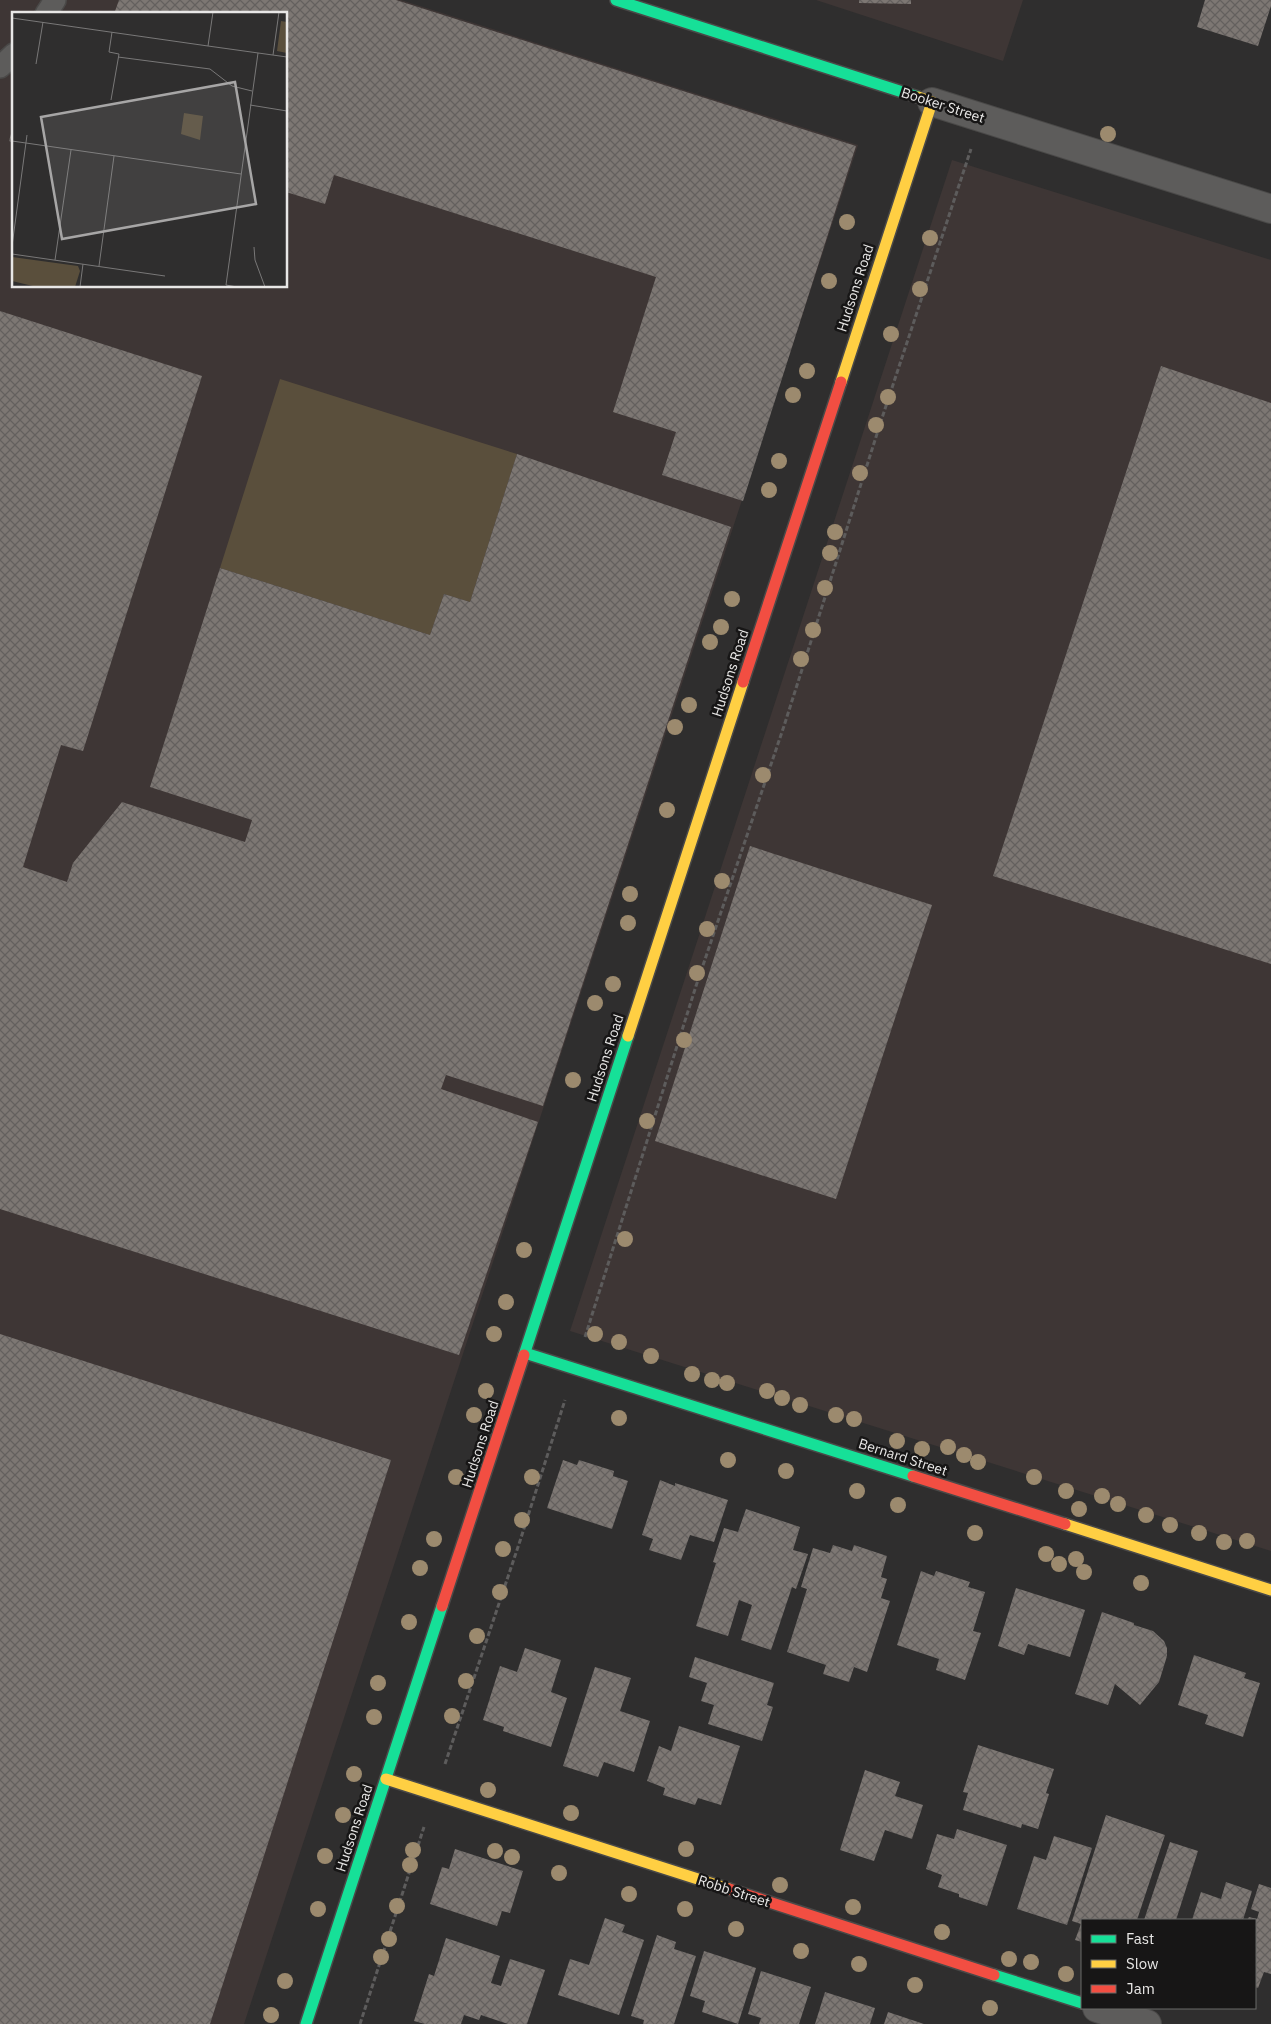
<svg xmlns="http://www.w3.org/2000/svg" width="1271" height="2024" font-family="'IBM Plex Sans',sans-serif">
<style>
.built{fill:#3e3635;fill-rule:evenodd}
.grass{fill:#5a4f3c}
.building{fill:url(#building-cross-hatch)}
.lines{fill:none;stroke-linecap:round;stroke-linejoin:round}
.lane-casing{stroke:#4a4948;stroke-width:24}
.street-casing{stroke:#4a4948;stroke-width:30}
.fast-casing{stroke:#4a4948;stroke-width:14}
.slow-casing{stroke:#4a4948;stroke-width:14}
.jam-casing{stroke:#4a4948;stroke-width:14}
.path{stroke:#5d5c5c;stroke-width:3;stroke-dasharray:5 2.5;stroke-linecap:butt}
.lane{stroke:#5d5c5b;stroke-width:21}
.street{stroke:#5d5c5b;stroke-width:28}
.fast{stroke:#16e098;stroke-width:11}
.slow{stroke:#ffcf43;stroke-width:11}
.jam{stroke:#f24e42;stroke-width:11}
.tree{fill:#9c8a6e}
.labels{text-anchor:middle;stroke-width:5;stroke-linejoin:round;paint-order:stroke}
.street-label{font-size:14px;fill:#e8e7e6;stroke:#171616}
.inset-road{fill:none;stroke:#797878;stroke-width:1}
.view{fill:#a7a6a6;fill-opacity:0.15;stroke:#a7a6a6;stroke-width:2.5}
.inset-edge{fill:none;stroke:#e8e7e6;stroke-width:2.5}
</style>
<defs>
<pattern id="building-cross-hatch" width="8" height="8" patternUnits="userSpaceOnUse" patternTransform="scale(1.25)"><rect width="8" height="8" fill="#7d7773"/><path d="M0 0l8 8M0 8l8-8" fill="none" stroke="#64605e"/></pattern>
</defs>
<rect width="100%" height="100%" fill="#2f2e2e"/>
<path class="built" d="M0 0H401L858 145 244 2024H0ZM14 14H286V286H14Z
M816 0H1023L1003 61Z
M952 160 1271 260V1551L570 1331Z"/>
<path class="grass" d="M280 379 517 454 470 602 444 594 430 635 220 568Z"/>
<path class="building" d="M119 0H396L856 146 743 501 662 475 676 432 613 412 656 277 334 175 325 204 286 192V14H114Z
M859 0H911V4L859 3Z
M1205 0H1271V6L1258 46 1197 27Z
M13 127H14V143L9 141Z
M0 311 202 376 83 751 61 745 23 867 67 882 73 863 122 802 245 842 252 820 150 787 220 568 430 635 444 594 470 602 517 454 731 527 543 1106 446 1075 441 1089 538 1122 459 1355 0 1209Z
M1161 366 1271 403V964L993 876Z
M750 846 932 905 836 1199 655 1141Z
M0 1334 391 1460 210 2024H0Z
M563 1460 577 1465 579 1460 614 1471 613 1476 628 1481 612 1529 547 1508Z
M660 1480 675 1486V1483L728 1500 714 1542 690 1535 681 1560 649 1550 653 1539 642 1535Z
M746 1509 800 1527 793 1550 808 1554 796 1589 792 1587 771 1650 741 1640 752 1605 739 1600 728 1636 696 1626 716 1563 713 1562 724 1528 738 1532Z
M833 1545 852 1551 854 1545 887 1556 881 1577 887 1579 881 1598 890 1601 867 1672 854 1667 849 1682 823 1674 826 1665 787 1652 807 1589 801 1587 813 1548 830 1553Z
M921 1571 934 1576 936 1571 970 1582 968 1587 985 1592 973 1631 981 1633 965 1680 936 1670 939 1659 897 1645Z
M1016 1588 1085 1610 1070 1657 1028 1644 1024 1655 998 1646Z
M1102 1612 1134 1623V1625L1153 1631 1164 1641 1167 1648V1656L1159 1682 1140 1705 1115 1684 1108 1705 1075 1694Z
M525 1648 561 1660 551 1692 567 1698 551 1747 503 1731 504 1727 483 1720 500 1666 517 1672Z
M1194 1655 1246 1673 1244 1678 1260 1683 1243 1737 1205 1724 1208 1715 1178 1705Z
M695 1657 774 1683 767 1705 773 1707 762 1741 708 1724 714 1705 701 1701 707 1683 689 1677Z
M595 1667 631 1678 620 1711 650 1721 634 1772 604 1762 598 1777 563 1766Z
M679 1726 740 1746 721 1805 698 1798 695 1805 663 1795 665 1788 647 1781 659 1746 671 1751Z
M978 1745 1054 1769 1046 1793 1049 1794 1038 1829 1022 1824 1021 1828 963 1810 968 1793 963 1792Z
M865 1770 900 1782 895 1796 923 1805 912 1839 885 1830 874 1861 840 1850Z
M1106 1815 1165 1835 1137 1920H1082V1942L1075 1940 1081 1924 1072 1921Z
M957 1829 1007 1845 987 1906 959 1897V1894L938 1887 942 1875 926 1869 937 1834 954 1839Z
M1054 1836 1092 1848 1067 1925 1017 1909 1034 1856 1046 1860Z
M1170 1842 1198 1851 1176 1920H1144Z
M455 1849 523 1871 510 1913 502 1911 497 1926 430 1904 442 1867 449 1869Z
M1226 1882 1252 1891 1243 1920H1192L1201 1892 1221 1899Z
M1259 1884 1271 1888V1974L1264 1972 1258 1988 1255 1987V1920H1247L1249 1917 1257 1919 1259 1912 1251 1909Z
M605 1918 625 1925 622 1932 644 1940 619 2015 558 1995 570 1959 589 1965Z
M657 1935 676 1942 674 1949 696 1956 674 2024H643L644 2020 631 2016Z
M446 1938 500 1956 491 1983 501 1986 510 1959 545 1970 527 2024H508L481 2015 479 2020 464 2015 461 2024H425L414 2021 429 1974 434 1976Z
M704 1951 756 1968 738 2024 702 2012 705 2001 690 1996Z
M761 1971 811 1987 799 2024H759L761 2018 748 2014Z
M825 1992 875 2008 870 2024H815Z
M888 2012 924 2024H884Z"/>
<g class="lines">
<defs>
<path id="lane" d="M46 14 55 0
M0 67 14 54"/>
<path id="street" d="M932 102 1271 209
M1097 2008 1147 2024"/>
<path id="fast" d="M616 0 918 97
M525 1353 913 1476
M524 1355 628 1036
M994 1975 1082 2003
M306 2024 442 1606"/>
<path id="slow" d="M841 382 932 102 918 97
M628 1036 743 682
M1065 1524 1271 1590
M386 1779 729 1889"/>
<path id="jam" d="M743 682 841 382
M913 1476 1065 1524
M442 1606 524 1355
M729 1889 994 1975"/>
</defs>
<use href="#lane" class="lane-casing"/>
<use href="#street" class="street-casing"/>
<use href="#fast" class="fast-casing"/>
<use href="#slow" class="slow-casing"/>
<use href="#jam" class="jam-casing"/>
<path class="path" d="M585 1337 696 986 784 726 883 415 971 149
M445 1764 520 1541 565 1400
M360 2024 424 1827"/>
<use href="#lane" class="lane"/>
<use href="#street" class="street"/>
<use href="#fast" class="fast"/>
<use href="#slow" class="slow"/>
<use href="#jam" class="jam"/>
</g>
<g class="tree">
<circle cx="1108" cy="134" r="8"/>
<circle cx="847" cy="222" r="8"/>
<circle cx="930" cy="238" r="8"/>
<circle cx="829" cy="281" r="8"/>
<circle cx="920" cy="289" r="8"/>
<circle cx="891" cy="334" r="8"/>
<circle cx="807" cy="371" r="8"/>
<circle cx="793" cy="395" r="8"/>
<circle cx="888" cy="397" r="8"/>
<circle cx="876" cy="425" r="8"/>
<circle cx="779" cy="461" r="8"/>
<circle cx="860" cy="473" r="8"/>
<circle cx="769" cy="490" r="8"/>
<circle cx="835" cy="532" r="8"/>
<circle cx="830" cy="553" r="8"/>
<circle cx="825" cy="588" r="8"/>
<circle cx="732" cy="599" r="8"/>
<circle cx="721" cy="627" r="8"/>
<circle cx="813" cy="630" r="8"/>
<circle cx="710" cy="642" r="8"/>
<circle cx="801" cy="659" r="8"/>
<circle cx="689" cy="705" r="8"/>
<circle cx="675" cy="727" r="8"/>
<circle cx="763" cy="775" r="8"/>
<circle cx="667" cy="810" r="8"/>
<circle cx="722" cy="881" r="8"/>
<circle cx="630" cy="894" r="8"/>
<circle cx="628" cy="923" r="8"/>
<circle cx="707" cy="929" r="8"/>
<circle cx="697" cy="973" r="8"/>
<circle cx="613" cy="984" r="8"/>
<circle cx="595" cy="1003" r="8"/>
<circle cx="684" cy="1040" r="8"/>
<circle cx="573" cy="1080" r="8"/>
<circle cx="647" cy="1121" r="8"/>
<circle cx="625" cy="1239" r="8"/>
<circle cx="524" cy="1250" r="8"/>
<circle cx="506" cy="1302" r="8"/>
<circle cx="494" cy="1334" r="8"/>
<circle cx="595" cy="1334" r="8"/>
<circle cx="619" cy="1342" r="8"/>
<circle cx="651" cy="1356" r="8"/>
<circle cx="692" cy="1374" r="8"/>
<circle cx="712" cy="1380" r="8"/>
<circle cx="727" cy="1383" r="8"/>
<circle cx="486" cy="1391" r="8"/>
<circle cx="767" cy="1391" r="8"/>
<circle cx="782" cy="1398" r="8"/>
<circle cx="800" cy="1405" r="8"/>
<circle cx="474" cy="1415" r="8"/>
<circle cx="836" cy="1415" r="8"/>
<circle cx="619" cy="1418" r="8"/>
<circle cx="854" cy="1419" r="8"/>
<circle cx="897" cy="1441" r="8"/>
<circle cx="948" cy="1447" r="8"/>
<circle cx="922" cy="1449" r="8"/>
<circle cx="964" cy="1455" r="8"/>
<circle cx="728" cy="1460" r="8"/>
<circle cx="978" cy="1462" r="8"/>
<circle cx="786" cy="1471" r="8"/>
<circle cx="456" cy="1477" r="8"/>
<circle cx="532" cy="1477" r="8"/>
<circle cx="1034" cy="1477" r="8"/>
<circle cx="857" cy="1491" r="8"/>
<circle cx="1066" cy="1491" r="8"/>
<circle cx="1102" cy="1496" r="8"/>
<circle cx="1118" cy="1504" r="8"/>
<circle cx="898" cy="1505" r="8"/>
<circle cx="1079" cy="1509" r="8"/>
<circle cx="1146" cy="1515" r="8"/>
<circle cx="522" cy="1520" r="8"/>
<circle cx="1170" cy="1525" r="8"/>
<circle cx="975" cy="1533" r="8"/>
<circle cx="1199" cy="1533" r="8"/>
<circle cx="434" cy="1539" r="8"/>
<circle cx="1247" cy="1541" r="8"/>
<circle cx="1224" cy="1542" r="8"/>
<circle cx="503" cy="1549" r="8"/>
<circle cx="1046" cy="1554" r="8"/>
<circle cx="1076" cy="1559" r="8"/>
<circle cx="1059" cy="1564" r="8"/>
<circle cx="420" cy="1568" r="8"/>
<circle cx="1084" cy="1572" r="8"/>
<circle cx="1141" cy="1583" r="8"/>
<circle cx="500" cy="1592" r="8"/>
<circle cx="409" cy="1622" r="8"/>
<circle cx="477" cy="1636" r="8"/>
<circle cx="466" cy="1681" r="8"/>
<circle cx="378" cy="1683" r="8"/>
<circle cx="452" cy="1716" r="8"/>
<circle cx="374" cy="1717" r="8"/>
<circle cx="354" cy="1774" r="8"/>
<circle cx="488" cy="1790" r="8"/>
<circle cx="571" cy="1813" r="8"/>
<circle cx="343" cy="1815" r="8"/>
<circle cx="686" cy="1849" r="8"/>
<circle cx="413" cy="1850" r="8"/>
<circle cx="495" cy="1851" r="8"/>
<circle cx="325" cy="1856" r="8"/>
<circle cx="512" cy="1857" r="8"/>
<circle cx="410" cy="1865" r="8"/>
<circle cx="559" cy="1873" r="8"/>
<circle cx="780" cy="1885" r="8"/>
<circle cx="629" cy="1894" r="8"/>
<circle cx="397" cy="1906" r="8"/>
<circle cx="853" cy="1907" r="8"/>
<circle cx="318" cy="1909" r="8"/>
<circle cx="685" cy="1909" r="8"/>
<circle cx="736" cy="1929" r="8"/>
<circle cx="942" cy="1932" r="8"/>
<circle cx="389" cy="1939" r="8"/>
<circle cx="801" cy="1951" r="8"/>
<circle cx="381" cy="1957" r="8"/>
<circle cx="1009" cy="1959" r="8"/>
<circle cx="1031" cy="1962" r="8"/>
<circle cx="859" cy="1964" r="8"/>
<circle cx="1066" cy="1974" r="8"/>
<circle cx="285" cy="1981" r="8"/>
<circle cx="915" cy="1985" r="8"/>
<circle cx="990" cy="2008" r="8"/>
<circle cx="271" cy="2015" r="8"/>
</g>
<g class="labels">
<g class="street-label">
<text transform="translate(943 105) rotate(18)" y="5">Booker Street</text>
<text transform="translate(855 288) rotate(-72)" y="5">Hudsons Road</text>
<text transform="translate(730 673) rotate(-72)" y="5">Hudsons Road</text>
<text transform="translate(605 1058) rotate(-72)" y="5">Hudsons Road</text>
<text transform="translate(480 1444) rotate(-72)" y="5">Hudsons Road</text>
<text transform="translate(903 1457) rotate(18)" y="5">Bernard Street</text>
<text transform="translate(354 1828) rotate(-72)" y="5">Hudsons Road</text>
<text transform="translate(734 1891) rotate(18)" y="5">Robb Street</text>
</g>
</g>
<g transform="translate(12 12)">
<rect width="275" height="275" fill="#2f2e2e"/>
<path d="M172 101 191 104 188 128 169 122Z" fill="#5a4f3c"/>
<path d="M269 9 275 10V41L265 39ZM0 245 66 254 68 259 63 275H25L0 269Z" fill="#5a4f3c"/>
<path class="inset-road" d="M0 6 196 34M196 34 275 45M196 34 201 0M261 43 267 0M106 45 198 57 220 74 240 79M24 52 31 10M99 88 107 42 97 40 100 20M238 93 275 99M0 129 229 162M0 234 15 123M242 235 243 248 253 275M0 242 153 264M43 248 59 138M87 254 102 144M68 275 71 252M225 275 214 273 246 41"/>
<path class="view" d="M223 70 244 192 50 227 29 105Z"/>
<rect width="275" height="275" class="inset-edge"/>
</g>
<rect x="1081" y="1919" width="175" height="90" fill="#171616" stroke="#6b6a69"/>
<rect x="1091" y="1935" width="25" height="8" fill="#16e098" stroke="#6b6a69"/>
<text x="1126" y="1944" font-size="15" fill="#e8e7e6">Fast</text>
<rect x="1091" y="1960" width="25" height="8" fill="#ffcf43" stroke="#6b6a69"/>
<text x="1126" y="1969" font-size="15" fill="#e8e7e6">Slow</text>
<rect x="1091" y="1985" width="25" height="8" fill="#f24e42" stroke="#6b6a69"/>
<text x="1126" y="1994" font-size="15" fill="#e8e7e6">Jam</text>
</svg>
